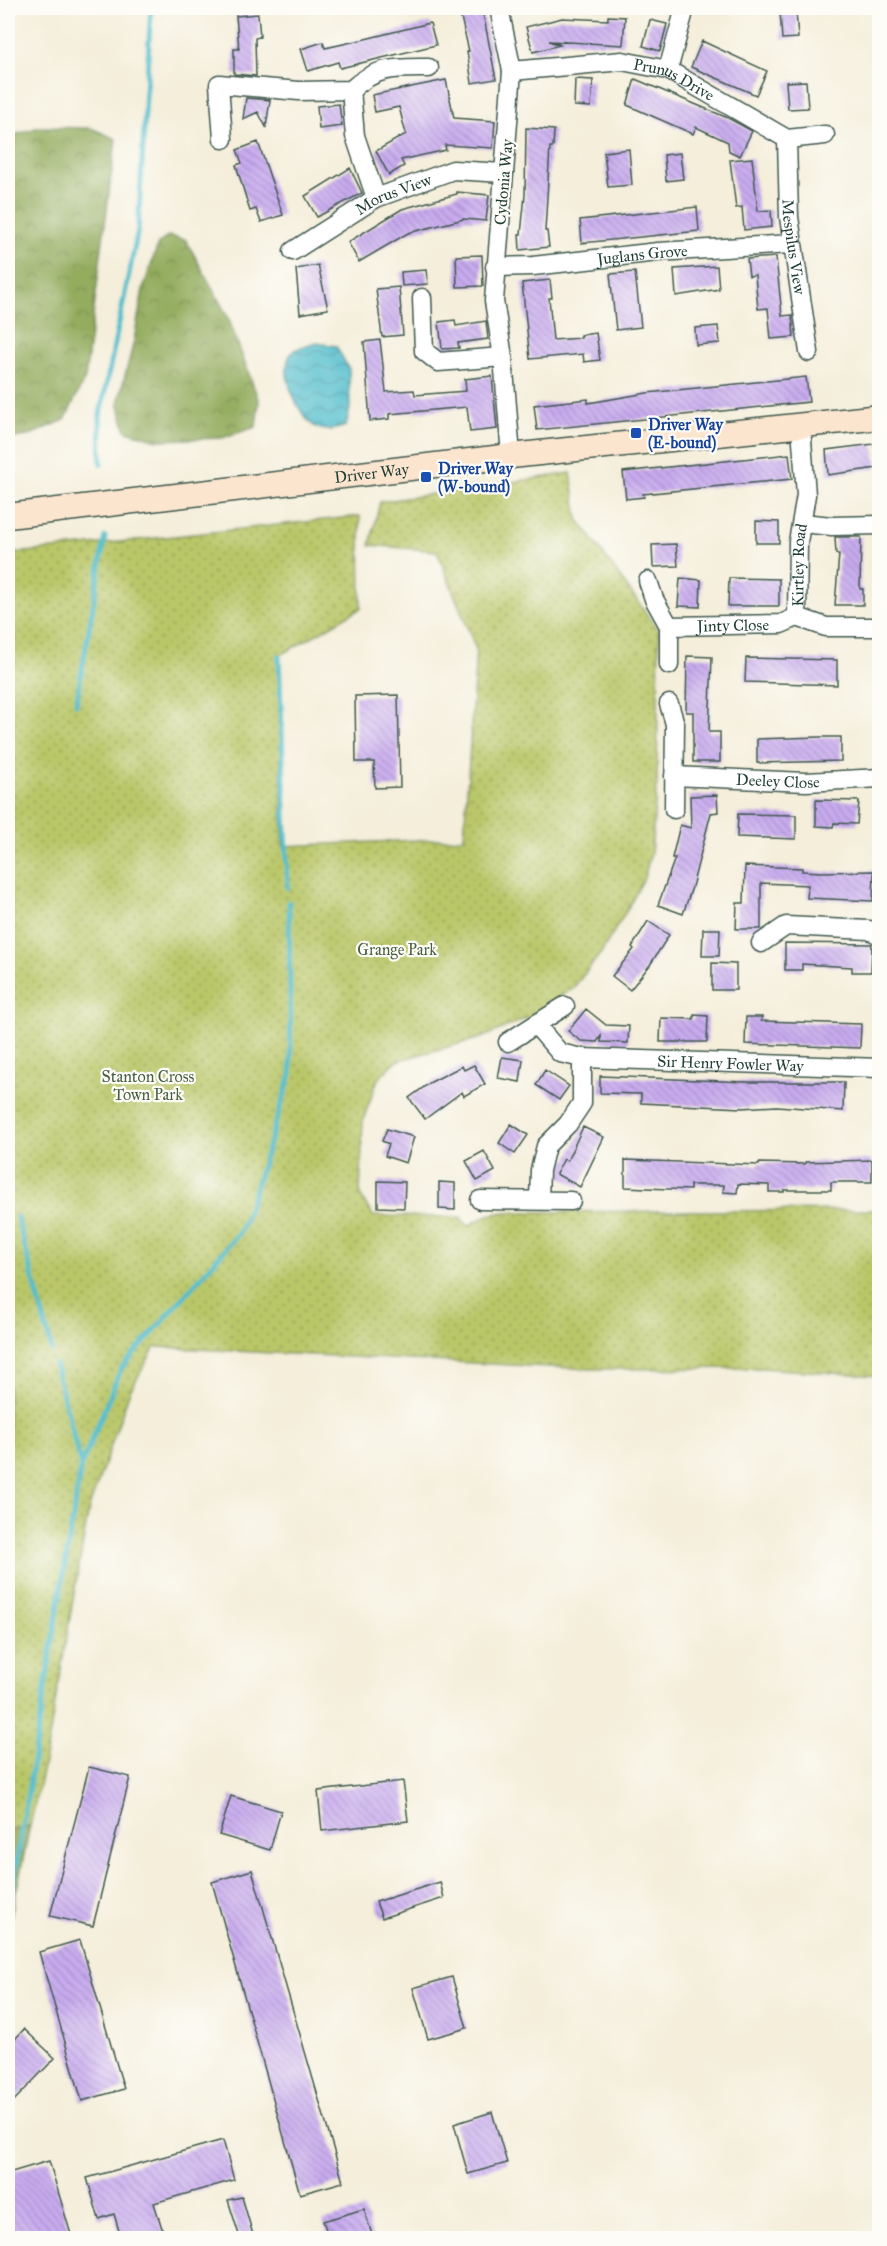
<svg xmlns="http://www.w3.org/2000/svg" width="887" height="2246" font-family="'IM FELL Great Primer',serif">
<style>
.grass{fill:url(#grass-dots);stroke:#6c824e;stroke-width:1.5}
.forest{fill:url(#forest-crowns);stroke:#597448;stroke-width:1.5}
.water{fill:url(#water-waves);stroke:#387d80;stroke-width:1.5}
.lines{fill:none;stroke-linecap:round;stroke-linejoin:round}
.stream{stroke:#51bdcc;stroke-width:5}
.building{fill:url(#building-back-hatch)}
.minor-casing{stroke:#3f584d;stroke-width:21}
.secondary-casing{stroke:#3f584d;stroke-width:27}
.minor{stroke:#fff;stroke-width:18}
.secondary{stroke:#fce5cf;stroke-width:24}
.transit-dot{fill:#1a4fb4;stroke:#fdfcf7;stroke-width:2}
.labels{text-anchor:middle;stroke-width:4.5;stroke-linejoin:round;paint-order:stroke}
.street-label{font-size:16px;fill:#1f3d34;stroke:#fdfcf7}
.transit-label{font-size:16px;font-weight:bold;fill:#164399;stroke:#fdfcf7;text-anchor:start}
.park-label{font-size:16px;fill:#466041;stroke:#fdfcf7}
</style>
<defs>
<pattern id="grass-dots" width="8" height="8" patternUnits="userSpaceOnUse" patternTransform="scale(1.5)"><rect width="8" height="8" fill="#bac769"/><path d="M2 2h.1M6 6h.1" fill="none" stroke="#97a357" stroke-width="1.8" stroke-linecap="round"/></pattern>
<pattern id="forest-crowns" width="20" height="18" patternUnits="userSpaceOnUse" patternTransform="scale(1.5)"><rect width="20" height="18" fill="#93ac5d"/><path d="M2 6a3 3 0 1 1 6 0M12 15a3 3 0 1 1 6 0" fill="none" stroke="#778d4e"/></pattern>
<pattern id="water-waves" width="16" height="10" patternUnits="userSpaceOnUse" patternTransform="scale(1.5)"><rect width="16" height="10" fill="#51bdcc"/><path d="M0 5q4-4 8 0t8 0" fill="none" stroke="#439ba6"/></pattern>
<pattern id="building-back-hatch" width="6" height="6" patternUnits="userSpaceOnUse" patternTransform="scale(1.5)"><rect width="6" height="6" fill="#c9acf0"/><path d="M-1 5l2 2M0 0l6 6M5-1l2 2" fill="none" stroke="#a38dc3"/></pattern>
</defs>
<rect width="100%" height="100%" fill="#fdfcf7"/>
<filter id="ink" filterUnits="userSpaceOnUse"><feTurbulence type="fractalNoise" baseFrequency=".0167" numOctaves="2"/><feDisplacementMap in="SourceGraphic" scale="12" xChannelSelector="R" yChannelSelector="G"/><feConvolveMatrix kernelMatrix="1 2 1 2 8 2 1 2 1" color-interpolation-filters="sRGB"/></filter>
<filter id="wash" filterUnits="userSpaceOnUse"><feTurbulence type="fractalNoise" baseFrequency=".008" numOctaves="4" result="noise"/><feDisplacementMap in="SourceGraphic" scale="24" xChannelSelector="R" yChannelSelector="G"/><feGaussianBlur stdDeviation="1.35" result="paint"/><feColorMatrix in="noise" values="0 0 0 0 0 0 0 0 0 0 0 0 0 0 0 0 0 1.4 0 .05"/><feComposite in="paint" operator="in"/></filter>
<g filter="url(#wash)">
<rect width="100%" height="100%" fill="#f4eeda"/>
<path class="grass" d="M571 473 578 519 659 631 657 782 651 853 644 878 631 903 601 953 574 987 534 1015 481 1038 396 1061 378 1079 363 1120 360 1195 373 1216 460 1217 468 1226 488 1215 505 1212 879 1210V1376L762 1368 590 1369 155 1347 130 1391 89 1508 48 1744 30 1826 8 1830V554L360 516 361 608 279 656 283 846 464 838 476 649 437 551 370 545 380 502Z"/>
<path class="forest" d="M39 127 91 128 116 139 85 378 65 420 28 436 8 439V137Z
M168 236 186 240 228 317 259 401 256 427 222 438 158 440 126 431 118 403 134 341 143 289 158 244Z
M30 1826 8 1930V1830Z"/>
<path class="water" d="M317 343 336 346 349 369 350 408 346 426C336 429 324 433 314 426 298 415 275 366 294 351 299 346 310 345 317 343Z"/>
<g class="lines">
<path class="stream" d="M101 464 100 415 138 230 151 8
M279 656 288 888
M76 704 105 537
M8 1181 10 1191
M17 1217 52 1350
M81 1466 121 1369 239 1233 245 1220 291 1074 289 902
M8 1902 11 1897 81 1466 55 1364"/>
</g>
<g id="blocks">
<path class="building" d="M466 8H482L496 79 472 83 467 51H469L459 9Z
M796 11 798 38 782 39 780 12Z
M258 14 260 37 255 38 256 76 234 74V49H239L236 16Z
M608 16 625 17 623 45 549 41 560 45 533 52 526 27 562 18 608 20Z
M650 20 667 24 660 51 643 46Z
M430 23 436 45 340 68 338 62 308 71 301 49 323 42 325 48 357 41Z
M702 41 767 71 756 95 691 67Z
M575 79 593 80 591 107 574 106Z
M635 79 728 118 752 131 740 156 729 151 728 142 696 127 693 134 627 105Z
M446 80 454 118 495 121 493 148 445 145 446 150 401 160 404 166 389 175 376 151 406 134 399 107 375 112 372 95Z
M806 81 808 108 788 109 786 82Z
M246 98 270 100 266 127 258 112 243 119Z
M339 104 342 126 319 129 317 106Z
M526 128 554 130 553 147H550L545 231H547L549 247 520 250 519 234H521L525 195Z
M258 142 283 215 261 222 256 209 250 211 236 165 242 163 237 150Z
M629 149 632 185 608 187 604 152Z
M680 153 683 179 666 181 664 155Z
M752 158 758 211 771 210 772 227 744 230 742 207 736 208 730 160Z
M350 168 362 193 317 217 305 196Z
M457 192 489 195 486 221 464 219 408 233 359 262 348 242 402 209 457 194Z
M697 207 699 231 582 243 580 220Z
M482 255 483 286 457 287 456 256Z
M776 257 782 316 792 315 794 337 771 339 768 308 758 309 755 275 749 276 747 259Z
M318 265 328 309 300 314 296 269Z
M717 266 719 289 676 296 674 269Z
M426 270 428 284 402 286 401 272Z
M635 272 641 327 616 330 610 274Z
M550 280 552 298H549L553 340 581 338V335L596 333 600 360 584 362 583 354 530 359 522 283Z
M399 287 403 335 382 337 376 289Z
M455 320 456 326 486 321 488 339 458 343 459 348 442 349 439 322Z
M718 326 720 343 696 345 695 328Z
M380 340 386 392 414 390 415 395 466 391 465 379 492 376 497 429 470 432 467 407 389 414V419L370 421 364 342Z
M806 377 809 402 537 430 534 405 588 399V403L647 393Z
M874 444 877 468 828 475 826 450Z
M789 454 792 479 643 494 644 497 626 499 623 472Z
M756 521 779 522V543H756Z
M835 537H861L860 589H863V605H835L839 554H836Z
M676 544 678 566 653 567 652 545Z
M680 578 701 580 700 607 678 606Z
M729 578 779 579V606H728Z
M687 656 712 657 709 732H720V762H693V712H686Z
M746 658 837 660V685L745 682Z
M398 695 400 787 375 788 374 762H356L355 696Z
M819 737H841V761L757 763V739Z
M717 795 718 812 711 813 692 887 683 914 658 905 675 858H672L680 825 691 828 690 796Z
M816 800 859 801 857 824 834 823 833 827 816 826Z
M738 814 796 815V839L737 837Z
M745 866 802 868V871L822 872 874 871 873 901 807 898 808 885 761 883V929H736L737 903H744Z
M648 921 669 935 650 965 630 990 612 976 634 949 632 947Z
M703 929H720L719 956H702Z
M785 943 872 944 871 972H852V967L802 964V970H785Z
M712 963 736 964V990H712Z
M586 1009 606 1025 629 1026 628 1043 601 1042V1036L597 1042 581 1041 568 1031Z
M694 1015 708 1016 707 1042H660L661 1018 694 1019Z
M746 1017H762L761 1021 861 1024 860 1048 745 1044Z
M502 1057 523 1060 520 1082 498 1078Z
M474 1065 485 1084 464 1096 462 1092 425 1119 409 1098 431 1082 462 1066 464 1070Z
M545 1070 569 1086 559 1100 536 1085Z
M600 1076 747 1082H844L843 1111 777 1106 741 1108 641 1103V1094L600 1093Z
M511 1124 528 1135 515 1154 499 1143Z
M583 1127 604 1137 580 1187 556 1174 564 1159 567 1161Z
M387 1129 414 1137 406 1163 385 1156 389 1144 382 1141Z
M484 1151 495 1171 477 1181 466 1161Z
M625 1160 759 1165V1163L805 1164V1162L872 1160V1182H831V1190H784V1192H769V1185L738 1184 737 1193 723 1192 724 1185H690V1190L625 1187Z
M378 1181 405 1182 404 1208 378 1207Z
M439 1182 455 1183V1210L439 1209Z
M89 1767 130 1777 93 1926 50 1916Z
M403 1781 408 1821 322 1831 318 1791Z
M231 1796 281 1811 270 1850 219 1835Z
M252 1870 343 2182 300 2194 212 1882Z
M440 1882 444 1898 382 1918 376 1902Z
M80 1940 124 2089 82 2101 39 1952Z
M452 1977 467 2028 428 2039 413 1988Z
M24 2029 55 2058 8 2107V2047Z
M492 2112 507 2163 468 2174 454 2124Z
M223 2140 234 2180 154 2203 165 2238H121L114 2214 99 2219 87 2178Z
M49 2161 72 2238H10L8 2230V2173Z
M242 2197 254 2238H240L228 2200Z
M364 2209 373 2238H329L323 2221Z"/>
</g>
</g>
<g filter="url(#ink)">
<use href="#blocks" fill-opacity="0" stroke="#3f584d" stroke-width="1.5"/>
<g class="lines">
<defs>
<g id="minor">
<path d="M499 8 512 71 494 301 503 357 511 456"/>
<path d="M668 70 685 8"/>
<path id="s1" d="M512 71 622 61 668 70 787 139 825 135"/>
<path d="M351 90 355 136 376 198"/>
<path d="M223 139 219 84 299 91 351 90C377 66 395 68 429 68"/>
<path id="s2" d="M787 139 789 217 809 352"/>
<path id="s3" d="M293 251 376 198 453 170 504 173"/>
<path id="s4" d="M495 267 533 266 658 252 791 244"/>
<path d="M422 298 424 351 438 362 503 357"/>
<path d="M802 523 832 526 880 525"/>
<path d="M648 581 654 599 669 626V665"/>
<path id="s5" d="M797 617 798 542 806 495 801 427"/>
<path d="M797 617 826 627H880"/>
<path id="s6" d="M669 626 781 624 797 617"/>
<path d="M669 704 675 724 674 809"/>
<path id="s7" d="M674 776 806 782 880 778"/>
<path d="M761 943 786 926 869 930 880 935"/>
<path id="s8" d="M536 1025 560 1053 582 1058 880 1068"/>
<path d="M508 1042 565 1006"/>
<path d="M480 1200 571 1201"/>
<path d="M539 1200 540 1170 546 1146 568 1124 582 1103V1058"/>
</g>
<g id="secondary">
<path id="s9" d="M8 516 511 456 880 417"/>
</g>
</defs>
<use href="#minor" class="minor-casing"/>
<use href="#secondary" class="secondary-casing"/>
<use href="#minor" class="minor"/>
<use href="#secondary" class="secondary"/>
</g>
</g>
<g class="transit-dot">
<rect x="630" y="427" width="12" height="12" rx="3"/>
<rect x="420" y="471" width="12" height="12" rx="3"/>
</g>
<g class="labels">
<g class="street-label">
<text dy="6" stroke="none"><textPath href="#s1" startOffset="166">Prunus Drive</textPath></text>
<text transform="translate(503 182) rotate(-85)" y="6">Cydonia Way</text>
<text dy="6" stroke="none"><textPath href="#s3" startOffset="116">Morus View</textPath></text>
<text dy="6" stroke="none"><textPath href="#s2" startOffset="108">Mespilus View</textPath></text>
<text dy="6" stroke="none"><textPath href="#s4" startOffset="148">Juglans Grove</textPath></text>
<text dy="6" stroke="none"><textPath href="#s9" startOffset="366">Driver Way</textPath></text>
<text dy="6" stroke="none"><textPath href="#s5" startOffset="52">Kirtley Road</textPath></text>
<text dy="6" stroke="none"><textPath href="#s6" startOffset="64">Jinty Close</textPath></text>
<text dy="6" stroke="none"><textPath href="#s7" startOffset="104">Deeley Close</textPath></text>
<text dy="6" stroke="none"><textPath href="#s8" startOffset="208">Sir Henry Fowler Way</textPath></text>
</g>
<g class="transit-label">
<text x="648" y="430">Driver Way<tspan x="648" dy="18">(E-bound)</tspan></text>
<text x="438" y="474">Driver Way<tspan x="438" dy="18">(W-bound)</tspan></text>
</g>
<g class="park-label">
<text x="397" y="955">Grange Park</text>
<text x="148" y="1082">Stanton Cross<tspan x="148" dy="18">Town Park</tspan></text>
</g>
</g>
<rect width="887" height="2246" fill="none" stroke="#fdfcf7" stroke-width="30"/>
</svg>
